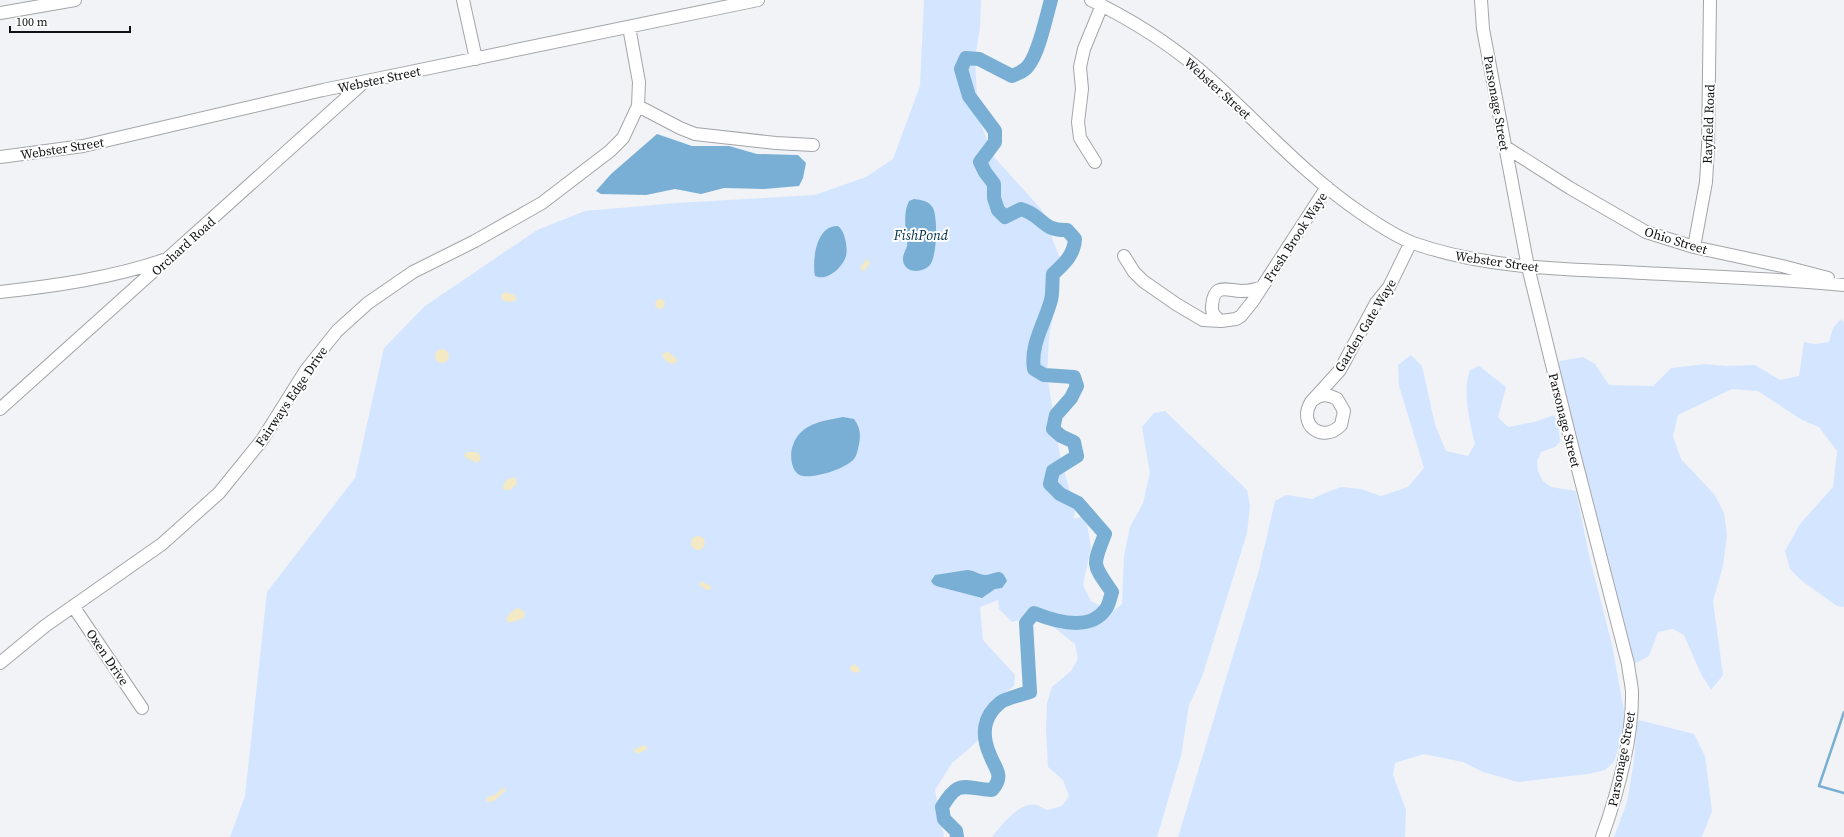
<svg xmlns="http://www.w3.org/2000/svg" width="1844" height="837" font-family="'Source Serif 4',serif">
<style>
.green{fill:#d4e5ff}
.sand{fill:#f3e9c4}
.water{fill:#79afd5}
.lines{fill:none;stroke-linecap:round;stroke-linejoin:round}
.stream{stroke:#79afd5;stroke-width:2.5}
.river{stroke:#79afd5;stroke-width:14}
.minor-casing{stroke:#a3a5a8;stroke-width:14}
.minor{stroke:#fff;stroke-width:12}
.labels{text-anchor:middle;stroke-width:4;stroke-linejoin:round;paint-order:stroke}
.street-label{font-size:13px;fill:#101112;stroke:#fff}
.water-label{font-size:14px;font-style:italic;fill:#013049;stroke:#fff}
</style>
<rect width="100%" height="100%" fill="#f1f3f6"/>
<path class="green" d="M924 0H981L980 27 975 59 978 117 994 157 1041 209 1061 261 1058 289 1049 337 1047 374 1060 456 1075 510 1074 519 1084 516 1087 525 1091 547 1083 585 1091 601 1112 612 1122 604 1124 556 1130 527 1143 503 1150 473 1142 427 1154 413 1165 411 1247 490 1250 506 1247 533 1202 677 1189 705 1181 756 1157 837H992C1001 826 1020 801 1036 805 1040 806 1044 809 1048 810L1062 806 1069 796 1063 780 1048 767 1046 729 1047 703 1052 687 1071 671 1078 659 1075 644 1056 629 1032 616 1012 622 999 609 998 600 980 607 983 640 1015 675 1014 686 991 702 981 737 971 747 952 763 935 790 944 837H230L245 796 267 592 355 478 384 348 425 306 537 230 585 211 677 203 815 195 866 177 893 159 920 86Z
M1841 319 1844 322V607L1837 606 1802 581 1790 569 1785 551 1800 524 1833 487 1837 451 1819 427 1802 420 1758 391 1732 389 1678 415 1673 436 1681 459 1714 494 1724 513 1727 535 1723 566 1713 601 1723 675 1711 690 1700 672 1684 635 1673 629 1658 632 1649 656 1632 665 1557 371 1560 361 1583 357 1595 364 1609 385 1653 386 1671 368 1706 364 1725 366 1755 365 1780 380 1799 376 1804 342 1815 344 1829 342 1833 328Z
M1411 355 1422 366 1435 425 1446 451 1468 456 1475 444C1470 423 1462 391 1470 370L1479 366 1506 387 1498 417 1508 427 1534 422 1554 415 1558 423 1560 442 1555 447 1541 452 1537 461 1538 472 1543 481 1551 487 1576 491 1589 555 1612 645 1626 722 1614 762 1605 770 1588 774 1518 782 1483 772 1463 762 1424 754 1395 763 1393 775 1406 810 1405 837H1178L1259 570 1275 501 1286 495 1312 499 1325 493 1341 487 1361 489 1381 496 1408 487 1424 468 1399 386 1398 365Z
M1639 720 1694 734 1705 756 1712 811 1702 837H1614L1627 802 1634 760 1637 724Z"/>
<path class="sand" d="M867 259 870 263 865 270 861 271V266Z
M506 292 515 295 517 300 509 302 502 300 501 295Z
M655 304a5 5 0 1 1 10 0a5 5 0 1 1-10 0Z
M435 356a7 7 0 1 1 14 0a7 7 0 1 1-14 0Z
M667 351 677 359 676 363 671 364 665 360 662 355Z
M467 452H477L481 456 480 460 477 463 465 457 464 455Z
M516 478 517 484 510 490H504L503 487C505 480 509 477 516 478Z
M691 543a7 7 0 1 1 14 0a7 7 0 1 1-14 0Z
M701 581 711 586 710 590 705 589 699 585Z
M518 608 524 611 525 615 524 618 509 623 506 619 510 613Z
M854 664 860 669V671L856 673 851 671 850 667Z
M643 745 647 747V749L640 753H635L634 750Z
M504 787 506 790 494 801 487 802 486 798 496 794Z"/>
<path class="water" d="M657 134 692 146H729L757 154 798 155 806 163 803 178 799 186 764 189 724 188 701 194 675 189 646 195 601 194 596 191 611 174Z
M914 199C922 200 929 201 933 208 938 218 937 256 930 265 924 272 908 274 904 264 901 257 905 252 907 246 908 243 906 238 906 234 905 223 904 211 909 201Z
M838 226C845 231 848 248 846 256 843 267 827 282 815 276 812 260 816 225 838 226Z
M843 417 854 419C860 427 861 434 859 444 858 449 857 455 854 459 845 469 816 478 803 476 791 475 789 454 793 445 801 423 823 421 843 417Z
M967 570C974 570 979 575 986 575 996 574 1001 566 1007 581L1002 588 995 589 982 598 936 586 933 584 931 581 935 575Z"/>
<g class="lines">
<path class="stream" d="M1844 712 1819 786 1844 793"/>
<path class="river" d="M957 837 956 831 944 819 942 807C959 779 962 788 992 790 1005 775 995 769 990 755 981 735 983 716 1001 702 1004 700 1023 694 1030 692L1026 623 1034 613C1054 621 1089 632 1105 610 1109 606 1110 598 1112 592 1092 563 1092 567 1105 534L1078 503 1060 494 1050 484 1053 471 1077 456 1074 442 1061 436 1053 429 1056 415 1071 398 1077 386 1074 377 1044 375 1034 369C1030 344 1045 323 1051 300 1053 292 1052 282 1053 274 1064 264 1074 255 1075 239L1067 230C1041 231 1043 215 1021 209L1005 217 998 210 994 198V184L985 172 980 162 995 142V131L969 96 961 69 966 58 979 59 1012 76C1018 73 1024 72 1028 66 1039 53 1046 17 1051 0"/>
<defs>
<path id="minor" d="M463 0 476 59
M1091 0C1134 21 1174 46 1210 79 1259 123 1306 176 1361 213 1377 224 1395 236 1413 243 1481 267 1553 269 1625 272 1697 276 1772 278 1844 285
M1481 0 1483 29 1528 267 1569 434 1628 664C1629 673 1631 682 1632 691 1633 738 1618 792 1602 837
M0 13 75 0
M638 106 680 128 695 134 776 143 813 145
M1504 146 1570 188 1646 232 1694 247 1782 266 1828 278
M0 157 83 146 323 90 758 0
M1095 162 1080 138 1078 122 1082 89 1080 67 1084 49 1102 5
M1694 247 1706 182 1708 147 1710 0
M1124 256 1134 272 1143 281 1176 304 1203 320 1221 321 1236 319 1241 316 1253 301 1327 187
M0 292C55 286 111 278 164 260
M1221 321C1216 318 1211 313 1212 306 1214 283 1225 290 1241 291 1249 291 1255 290 1262 287
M1311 402C1319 394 1327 393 1337 399L1344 411 1341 425C1323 444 1297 425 1311 402L1340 370 1376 303 1389 287 1411 242
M0 409 364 82
M73 606 142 708
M0 663 45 626 162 544 219 493 262 440 306 370 337 331 368 303 413 272 475 241 542 203 610 151 623 138 638 106 639 82 629 27"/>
</defs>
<use href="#minor" class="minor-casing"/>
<use href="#minor" class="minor"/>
</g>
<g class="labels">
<g class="street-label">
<text transform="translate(379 79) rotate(-12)" y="5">Webster Street</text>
<text transform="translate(1218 88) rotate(42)" y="5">Webster Street</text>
<text transform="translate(1497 103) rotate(80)" y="5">Parsonage Street</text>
<text transform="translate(1708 124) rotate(-88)" y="5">Rayfield Road</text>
<text transform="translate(62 148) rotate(-9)" y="5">Webster Street</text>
<text transform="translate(1295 237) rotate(-57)" y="5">Fresh Brook Waye</text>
<text transform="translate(1676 240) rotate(17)" y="5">Ohio Street</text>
<text transform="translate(183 246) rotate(-42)" y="5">Orchard Road</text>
<text transform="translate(1497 261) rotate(8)" y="5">Webster Street</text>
<text transform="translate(1365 325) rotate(-59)" y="5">Garden Gate Waye</text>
<text transform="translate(291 396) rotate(-56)" y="5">Fairways Edge Drive</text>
<text transform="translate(1565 420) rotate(76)" y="5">Parsonage Street</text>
<text transform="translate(108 657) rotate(56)" y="5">Oxen Drive</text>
<text transform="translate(1621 759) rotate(-79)" y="5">Parsonage Street</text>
</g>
<g class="water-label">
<text x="921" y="240">FishPond</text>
</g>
</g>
<path d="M10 26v6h120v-6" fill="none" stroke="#101112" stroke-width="2"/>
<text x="16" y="26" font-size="12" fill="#101112" stroke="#ffffff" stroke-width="3" paint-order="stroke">100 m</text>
</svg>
